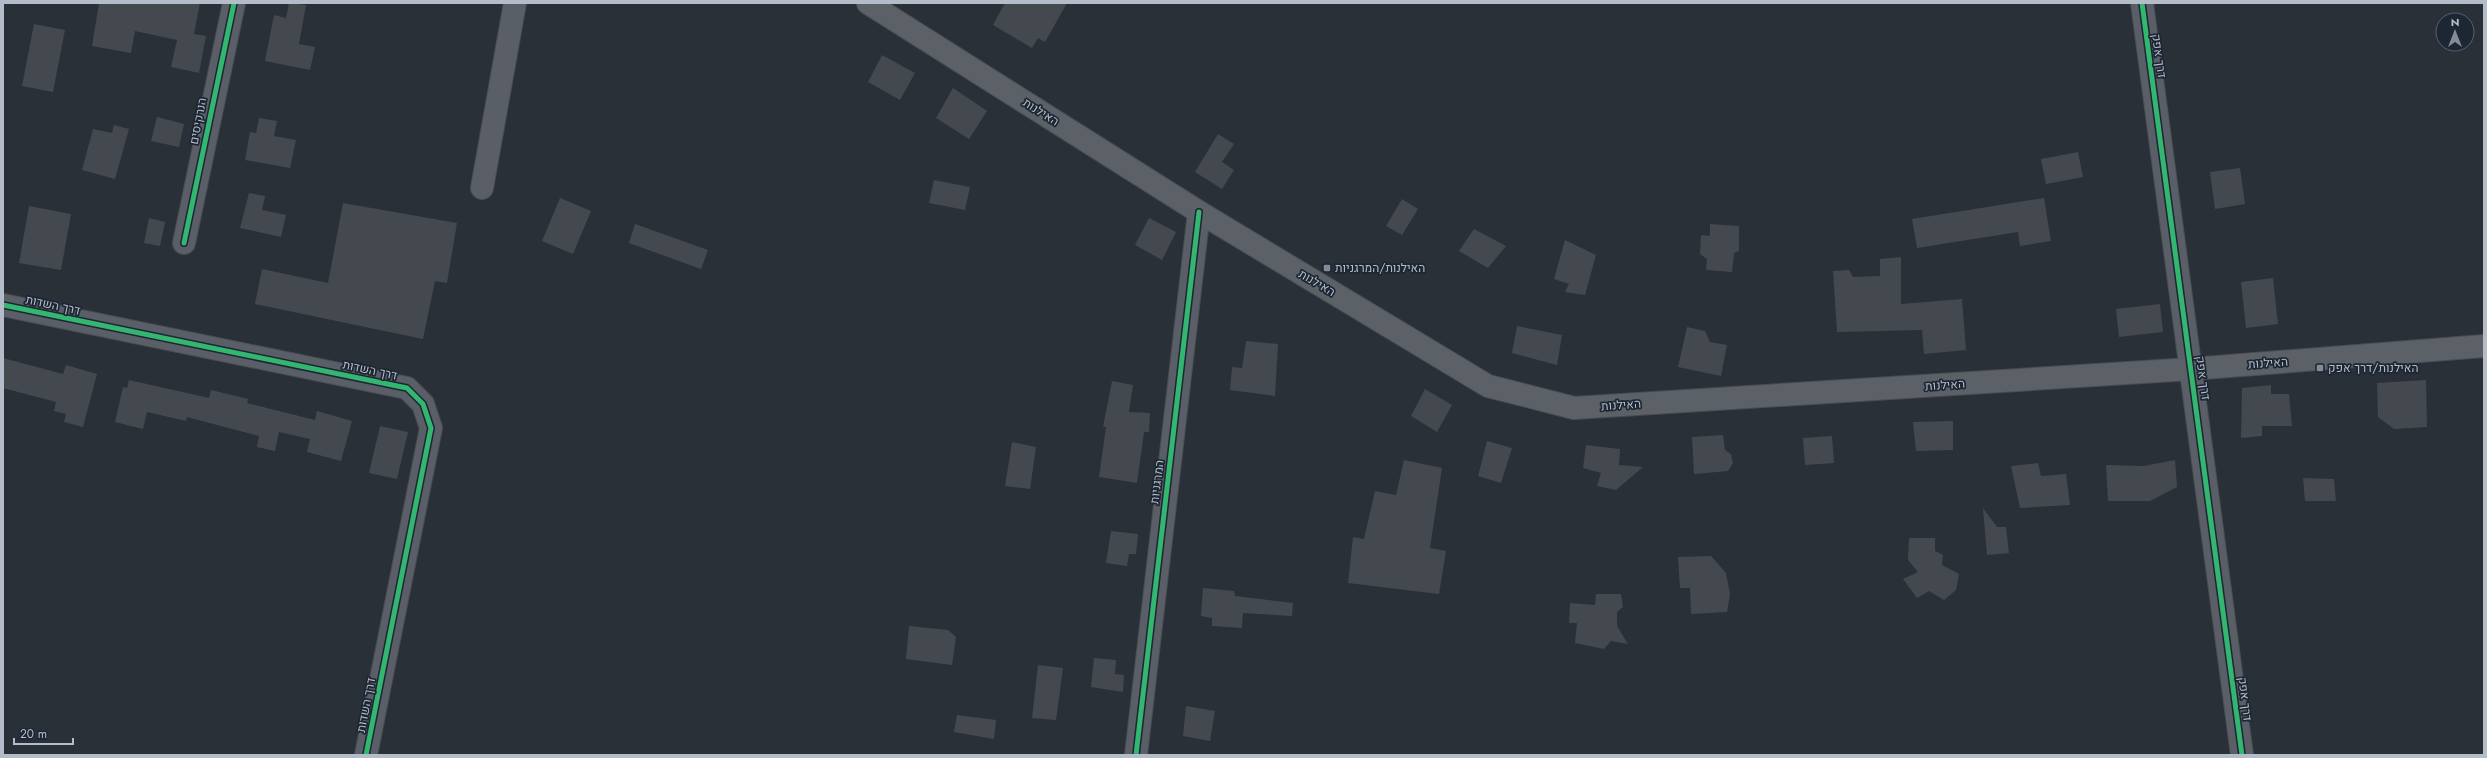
<svg xmlns="http://www.w3.org/2000/svg" width="2487" height="758" font-family="Jost,Heebo,sans-serif">
<style>
.building{fill:#444950}
.lines{fill:none;stroke-linecap:round;stroke-linejoin:round}
.minor-casing{stroke:#484c53;stroke-width:24}
.major-casing{stroke:#484c55;stroke-width:24}
.minor{stroke:#5a5e66;stroke-width:22}
.major{stroke:#5c6168;stroke-width:22}
.cycleway-casing{stroke:#1d2633;stroke-width:8}
.cycleway{stroke:#33b770;stroke-width:5}
.poi-dot{fill:#848b96;stroke:#1d2633;stroke-width:1.5}
.labels{text-anchor:middle;stroke-width:3.5;stroke-linejoin:round;paint-order:stroke}
.street-label{font-size:12px;fill:#b4bcc9;stroke:#1d2633}
.poi-label{font-size:12px;fill:#b4bcc9;stroke:#1d2633;text-anchor:start}
</style>
<rect width="100%" height="100%" fill="#2a3038"/>
<path class="building" d="M99 3H200L194 34 206 36 199 73 171 67 177 40 135 31 131 53 92 46Z
M289 3 306 5 299 44 315 47 310 70 265 61 274 15 286 18Z
M1005 3H1067L1045 42 1038 38 1032 48 993 25Z
M34 24 65 30 53 92 22 86Z
M882 55 915 73 900 100 868 82Z
M953 88 987 111 969 139 936 118Z
M157 117 184 124 179 147 151 141Z
M259 118 277 121 274 136 296 140 290 168 245 160 250 132 256 133Z
M114 125 129 129 115 179 82 170 93 129 112 133Z
M1218 134 1234 144 1222 162 1234 170 1222 189 1195 172Z
M2078 152 2083 177 2046 184 2041 159Z
M2240 168 2245 204 2215 209 2210 172Z
M934 180 970 187 965 210 929 203Z
M249 193 265 196 262 210 286 215 281 237 240 228Z
M560 198 591 211 573 254 542 241Z
M2044 198 2051 241 2020 246 2018 232 1917 248 1912 219Z
M1402 199 1418 209 1402 235 1386 226Z
M343 203 457 223 447 283 435 281 423 339 255 304 262 269 328 283Z
M29 206 71 214 61 270 19 263Z
M149 218 165 222 160 246 144 243Z
M1149 218 1176 232 1162 260 1135 245Z
M635 224 708 250 701 269 629 243Z
M1710 224 1739 226V251L1734 253 1732 272 1706 270 1707 259 1700 254 1701 235 1710 236Z
M1474 229 1506 246 1488 268 1459 251Z
M1565 240 1596 255 1585 295 1565 292 1569 284 1554 279Z
M1901 257V304L1962 299 1966 350 1924 354 1922 330 1837 332 1833 271 1849 270 1853 277 1880 276V259Z
M2273 278 2278 324 2246 328 2241 282Z
M2160 304 2163 332 2119 337 2116 309Z
M1517 326 1562 335 1557 365 1512 353Z
M1687 327 1705 331 1710 342 1727 345 1721 376 1678 367Z
M1246 341 1278 344 1275 396 1230 390 1232 367 1242 368Z
M3 358 63 374 66 365 97 374 83 427 64 422 66 414 54 411 56 402 3 388Z
M129 380 209 398 211 390 248 399 247 403 315 420 317 411 352 421 341 461 307 452 310 439 279 432 275 451 257 447 259 436 187 417 186 421 147 412 143 429 115 422 123 387 127 388Z
M2426 380 2427 427 2394 429 2378 417 2377 383Z
M1112 381 1133 385 1129 412 1150 413 1149 432H1144L1137 483 1099 477 1106 427H1103Z
M2271 385V394H2289L2292 426H2262V436L2241 438 2242 388Z
M1425 389 1452 405 1437 432 1411 416Z
M1953 421V450L1916 451 1913 422Z
M380 426 408 432 397 479 369 473Z
M1723 435 1725 450 1731 454 1733 463 1728 471 1694 474 1692 437Z
M1832 436 1834 463 1805 465 1803 438Z
M1487 441 1512 448 1501 483 1478 476Z
M1012 442 1036 447 1030 489 1005 486Z
M1586 445 1620 449 1619 465 1643 467 1616 490 1597 486 1601 473 1583 468Z
M1404 460 1442 468 1430 548 1446 551 1439 594 1348 583 1353 537 1364 539 1375 491 1396 495Z
M2175 460 2177 487 2150 501H2108L2106 465 2144 466Z
M2038 463 2041 476 2066 474 2070 505 2020 508 2011 466Z
M2303 478 2334 479 2336 501H2305Z
M1983 508 1997 527H2006L2009 553 1987 555Z
M1111 531 1138 534 1136 554H1129L1127 566 1106 563Z
M1909 538H1935V551L1943 555 1942 565 1959 574 1956 590 1944 600 1929 591 1917 598 1903 579 1918 572 1908 560Z
M1711 556 1726 573 1730 594 1727 612 1691 614 1690 588H1680L1678 557Z
M1203 588 1234 591 1235 596 1293 603 1292 616 1243 613 1242 628 1212 626V618L1201 616Z
M1596 594H1621L1623 607 1617 612V626L1628 644 1611 641 1604 649 1575 643 1577 623H1569L1570 603 1595 605Z
M909 626 948 630 956 637 952 665 906 659Z
M1094 658 1116 660 1115 674 1124 675 1123 692 1091 687Z
M1038 665 1063 668 1056 720 1032 718Z
M1186 706 1215 711 1210 741 1183 736Z
M957 715 996 720 994 739 954 732Z"/>
<g class="lines">
<defs>
<path id="minor" d="M2142 3 2242 755
M482 188 515 3
M184 243 234 3
M3 305 407 388 423 404 431 428 366 755
M1136 755 1199 212"/>
<path id="major" d="M868 3 1199 212 1488 386 1574 408 2191 369 2484 346"/>
</defs>
<use href="#minor" class="minor-casing"/>
<use href="#major" class="major-casing"/>
<use href="#minor" class="minor"/>
<use href="#major" class="major"/>
<defs>
<path id="cycleway" d="M2142 3 2242 755
M184 243 234 3
M3 305 407 388 423 404 431 428 366 755
M1136 755 1199 212"/>
</defs>
<use href="#cycleway" class="cycleway-casing"/>
<use href="#cycleway" class="cycleway"/>
</g>
<g class="poi-dot">
<rect x="1323" y="264" width="8" height="8" rx="2"/>
<rect x="2316" y="364" width="8" height="8" rx="2"/>
</g>
<g class="labels">
<g class="street-label">
<text transform="translate(2159 56) rotate(82)" y="4">דרך אפק</text>
<text transform="translate(1041 112) rotate(32)" y="4">האילנות</text>
<text transform="translate(198 121) rotate(-79)" y="4">הנרקיסים</text>
<text transform="translate(1317 283) rotate(31)" y="4">האילנות</text>
<text transform="translate(53 305) rotate(12)" y="4">דרך השדות</text>
<text transform="translate(2268 363) rotate(-4)" y="4">האילנות</text>
<text transform="translate(370 370) rotate(12)" y="4">דרך השדות</text>
<text transform="translate(2203 378) rotate(82)" y="4">דרך אפק</text>
<text transform="translate(1945 385) rotate(-4)" y="4">האילנות</text>
<text transform="translate(1621 405) rotate(-4)" y="4">האילנות</text>
<text transform="translate(1157 482) rotate(-83)" y="4">המרגניות</text>
<text transform="translate(2245 699) rotate(83)" y="4">דרך אפק</text>
<text transform="translate(366 705) rotate(-79)" y="4">דרך השדות</text>
</g>
<g class="poi-label">
<text x="1335" y="272">האילנות/המרגניות</text>
<text x="2328" y="372">האילנות/דרך אפק</text>
</g>
</g>
<rect width="2487" height="758" fill="none" stroke="#b4bcc9" stroke-width="8"/>
<g transform="translate(2455 32)"><circle r="19" fill="#1d2633" stroke="#59626f"/>
<path d="M0-3L7 15L0 10L-7 15Z" fill="#848b96"/>
<text y="-6" font-size="11" font-weight="bold" text-anchor="middle" fill="#b4bcc9">N</text>
</g>
<path d="M14 738v6h59v-6" fill="none" stroke="#b4bcc9" stroke-width="2"/>
<text x="20" y="738" font-size="12" fill="#b4bcc9" stroke="#1d2633" stroke-width="3" paint-order="stroke">20 m</text>
</svg>
